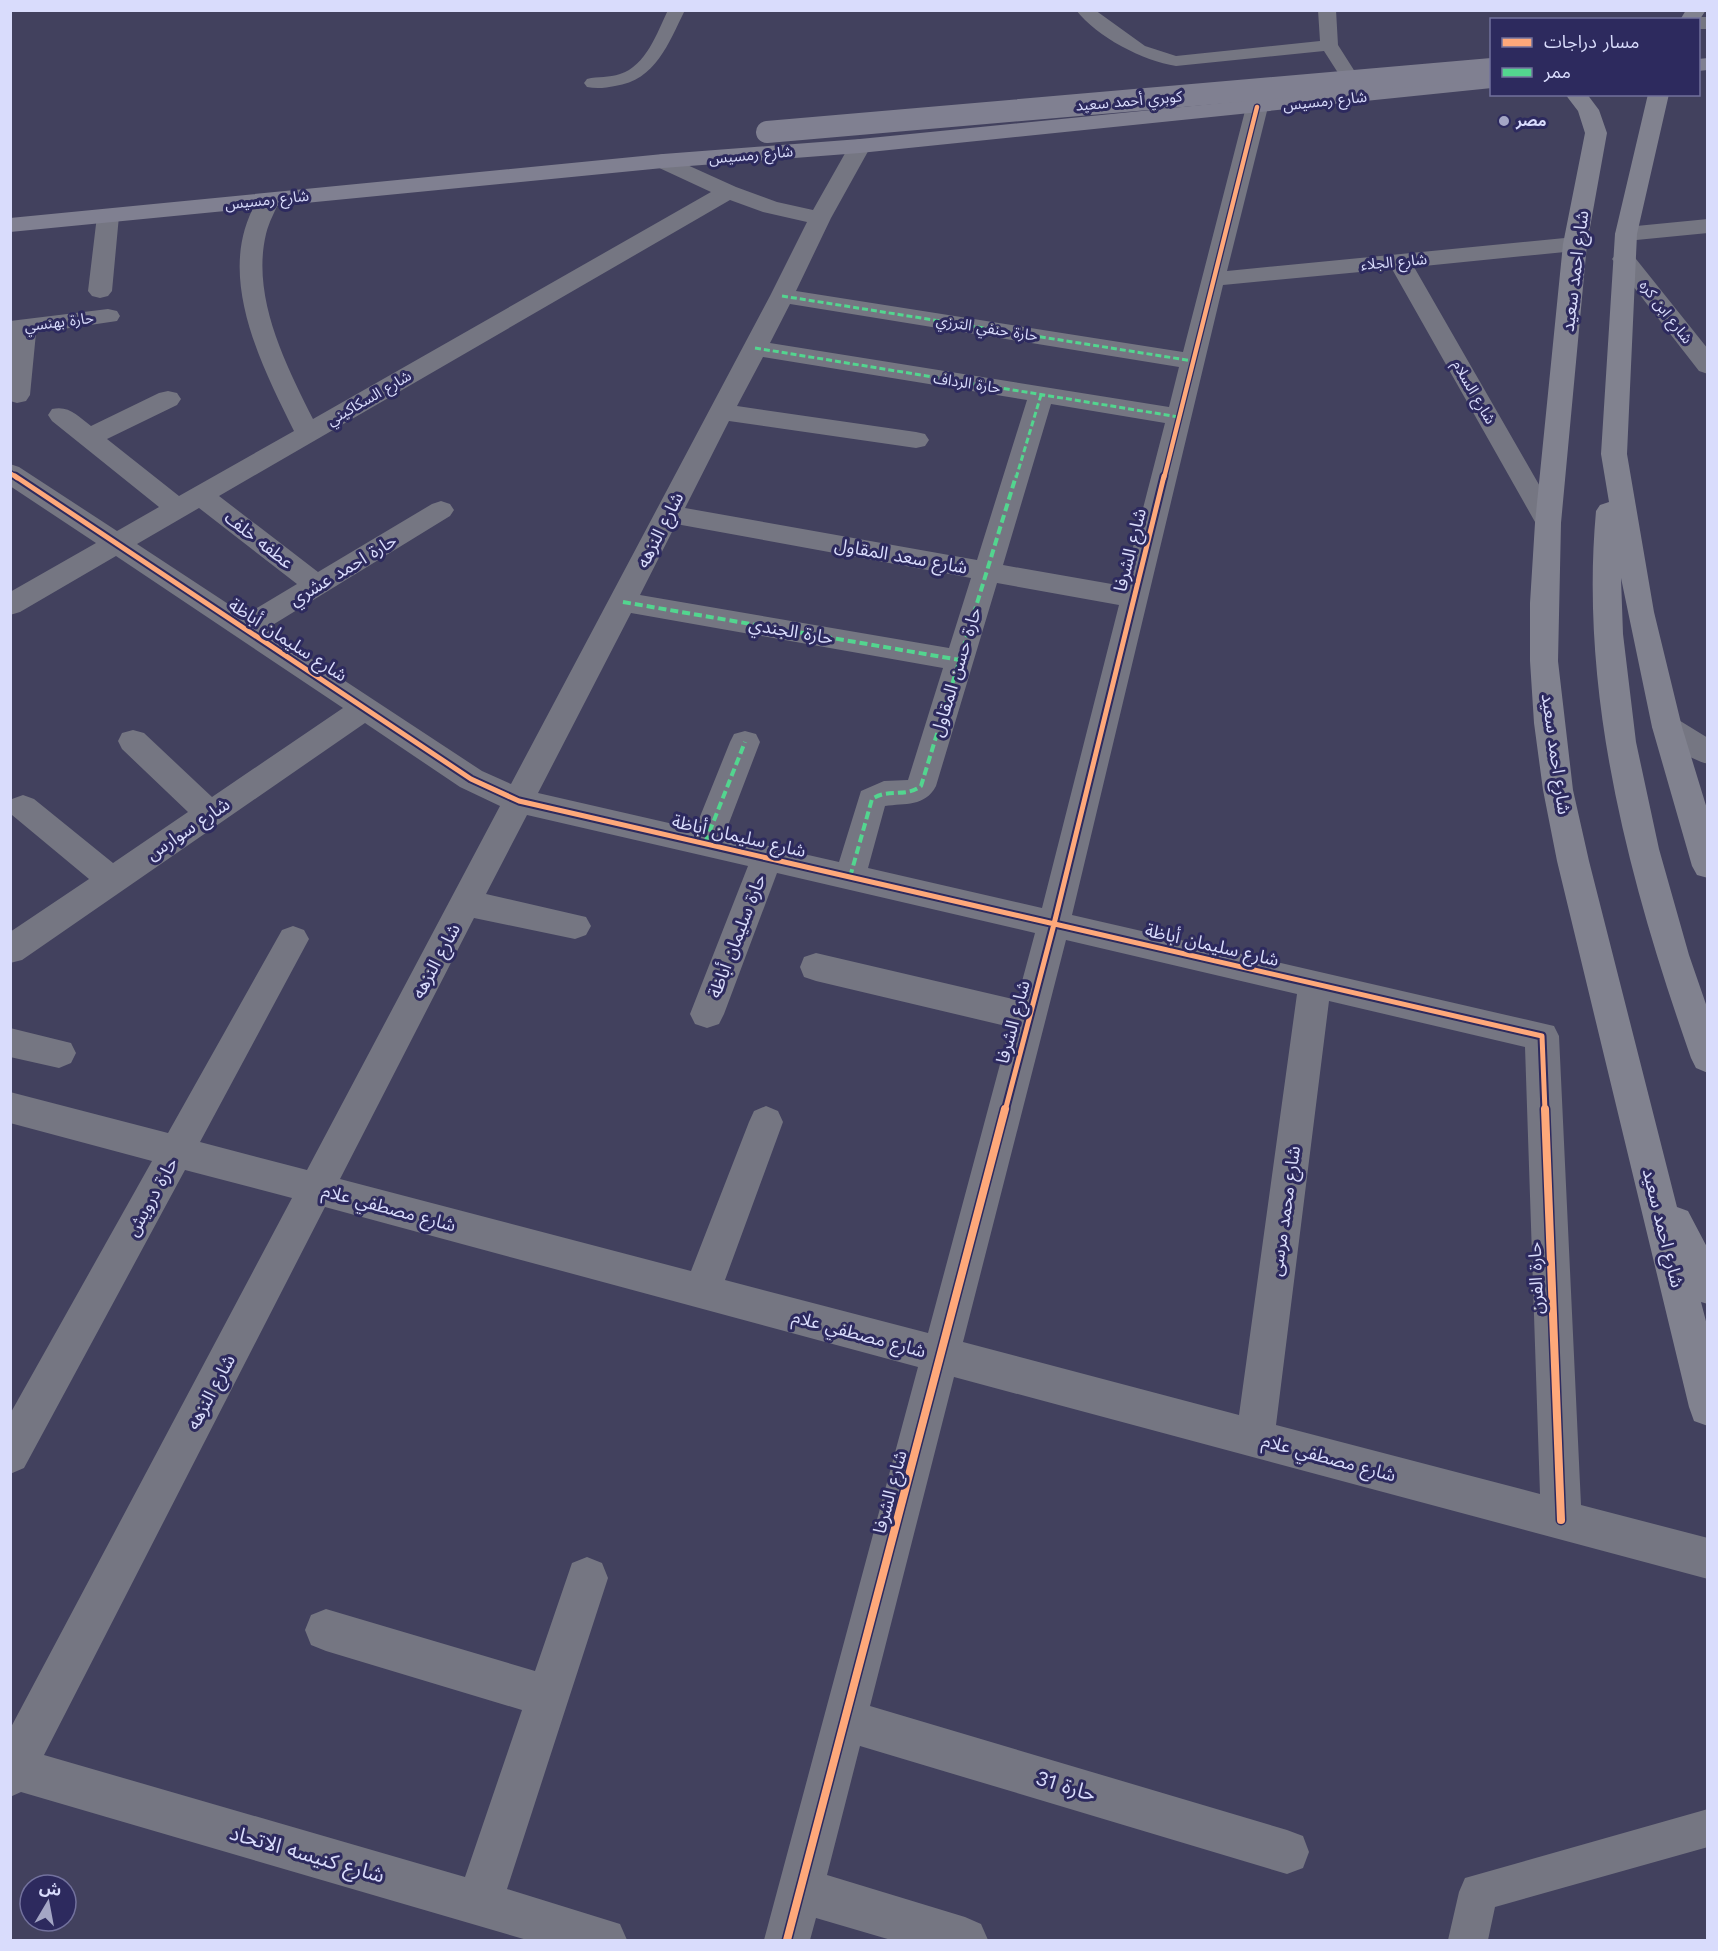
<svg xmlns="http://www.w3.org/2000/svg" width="1718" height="1951" font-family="'Work Sans','Noto Sans Arabic',sans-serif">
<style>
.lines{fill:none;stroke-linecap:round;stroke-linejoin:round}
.lane{fill:#757682;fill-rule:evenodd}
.street{fill:#757682;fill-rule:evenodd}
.secondary{fill:#81828f;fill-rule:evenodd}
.primary{fill:#808091;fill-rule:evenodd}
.primary-bridge{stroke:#808091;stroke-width:22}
.quiet-far1{stroke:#53d58f;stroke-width:3;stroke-dasharray:6 3;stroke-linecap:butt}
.quiet{stroke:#53d58f;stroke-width:4;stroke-dasharray:8 4;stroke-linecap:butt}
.cycleway-far2-casing{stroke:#2d2a5e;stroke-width:7}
.cycleway-far1-casing{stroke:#2d2a5e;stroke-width:9}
.cycleway-casing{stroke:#2d2a5e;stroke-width:11}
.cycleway-far2{stroke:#fea87a;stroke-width:4.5}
.cycleway-far1{stroke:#fea87a;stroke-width:5}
.cycleway{stroke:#fea87a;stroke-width:8}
.poi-dot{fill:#a4a6c5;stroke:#2d2a5e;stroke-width:2}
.labels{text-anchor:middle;stroke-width:6;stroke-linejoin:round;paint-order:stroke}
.far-street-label{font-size:15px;fill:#d9dcfc;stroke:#2d2a5e}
.far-poi-label{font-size:15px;font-weight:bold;fill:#d9dcfc;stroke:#2d2a5e;text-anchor:start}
.street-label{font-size:18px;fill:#d9dcfc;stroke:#2d2a5e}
.near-street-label{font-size:21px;fill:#d9dcfc;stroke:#2d2a5e}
</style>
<rect width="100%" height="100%" fill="#42415e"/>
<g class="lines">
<path class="lane" d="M668 10H685C668 44 656 80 615 86 606 88 596 89 587 87L584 83 587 79C598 76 609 78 620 74 646 66 657 33 668 10Z
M1076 10H1095L1145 46 1176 56 1320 41 1318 10H1336L1338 45 1371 97 1368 101H1356L1324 51 1176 66C1143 61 1097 37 1076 10Z
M1708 1809V1847L1495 1907 1488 1940H1448L1459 1892 1465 1878Z"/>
<path class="street" d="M1698 17H1708V29H1698V20H1690Z
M1257 101 1264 103 1268 107 1227 271 1575 237 1583 239 1587 244 1583 249 1575 251 1414 267 1561 523 1557 529 1548 532 1539 529 1392 269 1223 285 1072 915 1554 1026 1559 1036 1581 1505 1708 1538V1579L954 1377 870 1706 1287 1830 1303 1836 1309 1852 1303 1868 1287 1874 860 1746 827 1875 965 1917 981 1924 988 1940H891L816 1918 810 1940H764L918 1367 325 1207 44 1755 465 1877 522 1710 326 1651 311 1645 305 1630 311 1615 326 1609 535 1671 572 1563 587 1557 602 1563 608 1578 507 1889 620 1924 627 1940H527L21 1792 10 1797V1729L292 1198 185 1170 24 1468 10 1474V1414L152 1161 10 1123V1092L168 1133 282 930 293 926 304 930 309 939 200 1142 307 1170 500 806 460 787 365 723 22 960 10 963V932L89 879 12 815V799L23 795 34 799 113 863 188 812 122 749 118 741 122 733 133 730 144 733 212 797 343 708 116 556 20 612 10 615V592L96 543 10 486V464L19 467 117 531 159 507 52 421 48 415 52 409C69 405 78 416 91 426L159 393 168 391 177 393 181 399 177 405 107 439 179 496 294 431C260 362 211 268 261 195L269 193 277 195 280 200C275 211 269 222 266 234 251 297 286 365 313 419L711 192 655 166 652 161 655 156 663 154 736 187 777 202 813 210 852 141 860 139 868 141 871 146 831 218 796 291 1183 352 1246 107 1250 103ZM730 200 763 212 807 222 770 296 511 784 482 771 266 629 450 516 454 510 450 504 441 501 432 504 318 572 219 496ZM790 304 1179 367 1169 407 770 343ZM763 357 1027 400 977 560 685 508 729 421 916 448 925 446 929 440 925 434 916 432 737 406ZM1051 404 1165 423 1123 586 1003 565ZM199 508 297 584 245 615 137 544ZM676 524 971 578 949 648 640 595ZM997 583 1119 605 1042 908 868 868 885 806C905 803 925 807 936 786ZM631 613 943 668 908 780 884 781 861 791 839 862 724 836 760 742 756 734 745 731 734 734 730 742 695 829 538 793ZM527 815 748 866 690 1014 695 1024 707 1028 719 1024 724 1014 777 873 1035 933 1017 1000 816 953 804 957 800 967 804 977 816 981 1010 1027 928 1333 725 1280 783 1122 778 1111 766 1106 754 1111 749 1122 691 1271 340 1179 474 918 575 939 586 935 591 926 586 917 486 894ZM1066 940 1297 994 1239 1415 963 1342ZM1329 1001 1525 1047 1540 1494 1276 1425Z
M108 209 116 211 119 216 112 291 108 296 100 298 92 296 88 291 97 216 100 211Z
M1708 219V233L1626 241 1618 239 1615 234 1618 229 1626 227Z
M1624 252 1632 254 1708 349V374L1699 371 1612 259 1616 254Z
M108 309 117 311 120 316 117 321 36 333 30 395 26 401 17 403 10 401V321Z
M1667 716 1677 719 1708 738V764C1690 759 1661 743 1652 727L1657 719Z
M10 1028 71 1043 76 1053 71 1063 59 1068 10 1057Z"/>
<path class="secondary" d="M1686 10H1706L1698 22V20H1680Z
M1565 94H1587L1599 110 1607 133 1587 244 1561 523 1558 661 1573 790 1589 861 1677 1207 1688 1211 1708 1249V1304L1701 1302 1708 1329V1426L1694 1421 1689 1407 1557 861 1543 790 1534 723 1530 661V603L1535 523 1563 244 1585 133 1578 111Z
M1648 94H1669L1637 234 1627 454 1654 612 1682 727 1708 812V878L1697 875 1692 866 1652 727 1621 578 1623 634 1636 742 1659 849 1689 955 1708 1010V1073L1696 1068 1691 1058C1630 884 1579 697 1596 511L1600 505 1609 502 1601 454 1615 234Z"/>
<path class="primary" d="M1708 58V70L1698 71V59Z
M1492 76V88L860 153 663 168 10 232V218L663 154 860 139Z"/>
<path class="primary-bridge" d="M767 132 1492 69"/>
<path class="quiet-far1" d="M782 296 1193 361
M755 348 1179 417
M1016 478 1041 395"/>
<path class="quiet" d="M623 602 960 660
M705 843 745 742
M850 877 872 799C888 788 906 798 921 786L1016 476"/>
<defs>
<path id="cycleway-far2" d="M10 473 17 478
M1164 478 1257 107"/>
<path id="cycleway-far1" d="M15 476 471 779 519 801 1542 1036 1545 1111
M1005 1111 1054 924 1164 476"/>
<path id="cycleway" d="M1545 1109 1561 1520
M787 1940 1005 1109"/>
</defs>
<use href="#cycleway-far2" class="cycleway-far2-casing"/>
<use href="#cycleway-far1" class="cycleway-far1-casing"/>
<use href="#cycleway" class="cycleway-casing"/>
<use href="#cycleway-far2" class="cycleway-far2"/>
<use href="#cycleway-far1" class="cycleway-far1"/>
<use href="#cycleway" class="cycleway"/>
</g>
<circle class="poi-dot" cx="1504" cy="121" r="6"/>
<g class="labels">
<g class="far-street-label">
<text transform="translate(1129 101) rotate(-5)" y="5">كوبري أحمد سعيد</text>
<text transform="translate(1325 101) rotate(-6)" y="5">شارع رمسيس</text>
<text transform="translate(751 155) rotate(-5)" y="5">شارع رمسيس</text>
<text transform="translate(267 200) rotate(-6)" y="5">شارع رمسيس</text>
<text transform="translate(1394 262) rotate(-5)" y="5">شارع الجلاء</text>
<text transform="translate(1666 312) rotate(52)" y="5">شارع ابن كره</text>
<text transform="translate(59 322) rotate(-7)" y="5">حارة بهنسي</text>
<text transform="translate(987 328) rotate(9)" y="5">حارة حنفي الترزي</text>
<text transform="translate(967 383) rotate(9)" y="5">حارة الرداف</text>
<text transform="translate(1474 392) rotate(60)" y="5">شارع السلام</text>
<text transform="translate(369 398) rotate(-30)" y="5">شارع السكاكيني</text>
</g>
<g class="far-poi-label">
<text x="1516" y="126">مصر</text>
</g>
<g class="street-label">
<text transform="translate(1575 271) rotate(-83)" y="6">شارع احمد سعيد</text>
<text transform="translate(660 530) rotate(-63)" y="6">شارع النزهه</text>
<text transform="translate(259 540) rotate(38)" y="6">عطفه خلف</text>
<text transform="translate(1130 550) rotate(-76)" y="6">شارع الشرفا</text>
<text transform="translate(901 556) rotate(10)" y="6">شارع سعد المقاول</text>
<text transform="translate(343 570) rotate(-31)" y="6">حارة احمد عشري</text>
<text transform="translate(791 631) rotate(10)" y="6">حارة الجندي</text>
<text transform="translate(288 640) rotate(33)" y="6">شارع سليمان أباظة</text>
<text transform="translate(956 672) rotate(-73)" y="6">حارة حسن المقاول</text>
<text transform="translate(1556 754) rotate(82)" y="6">شارع احمد سعيد</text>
<text transform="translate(188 829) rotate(-34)" y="6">شارع سوارس</text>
<text transform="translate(739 836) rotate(13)" y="6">شارع سليمان أباظة</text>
<text transform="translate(737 936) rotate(-69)" y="6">حارة سليمان أباظة</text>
<text transform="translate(1212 945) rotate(13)" y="6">شارع سليمان أباظة</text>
<text transform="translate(436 961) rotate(-62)" y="6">شارع النزهه</text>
<text transform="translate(1013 1022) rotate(-75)" y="6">شارع الشرفا</text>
<text transform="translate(152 1197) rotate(-61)" y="6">حارة درويش</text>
<text transform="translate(389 1208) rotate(15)" y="6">شارع مصطفي علام</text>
<text transform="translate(1285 1211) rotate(-82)" y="6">شارع محمد مرسى</text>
<text transform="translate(1663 1228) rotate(76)" y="6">شارع احمد سعيد</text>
<text transform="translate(1536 1278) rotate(-92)" y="6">حارة الفرن</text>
<text transform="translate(859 1334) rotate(15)" y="6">شارع مصطفي علام</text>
<text transform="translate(211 1392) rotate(-62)" y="6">شارع النزهه</text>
<text transform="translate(1329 1458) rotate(15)" y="6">شارع مصطفي علام</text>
<text transform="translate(890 1492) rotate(-75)" y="6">شارع الشرفا</text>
</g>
<g class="near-street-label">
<text transform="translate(1066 1786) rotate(17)" y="7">حارة 31</text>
<text transform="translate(307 1854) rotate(16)" y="7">شارع كنيسه الاتحاد</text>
</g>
</g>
<rect width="1718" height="1951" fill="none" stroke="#d9dcfc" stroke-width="24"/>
<rect x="1490" y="18" width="210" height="78" fill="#2d2a5e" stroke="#72719d" stroke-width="1.5"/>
<rect x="1502" y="38" width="30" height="9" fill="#fea87a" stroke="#72719d" stroke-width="1.5"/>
<text x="1544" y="48" font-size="18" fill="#d9dcfc">مسار دراجات</text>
<rect x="1502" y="68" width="30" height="9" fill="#53d58f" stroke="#72719d" stroke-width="1.5"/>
<text x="1544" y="78" font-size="18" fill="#d9dcfc">ممر</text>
<g transform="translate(48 1903) rotate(10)"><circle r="28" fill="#2d2a5e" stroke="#72719d" stroke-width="1.5"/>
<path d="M0-4.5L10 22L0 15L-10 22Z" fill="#a4a6c5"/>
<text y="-9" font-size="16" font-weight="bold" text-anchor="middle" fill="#d9dcfc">ش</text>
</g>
</svg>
